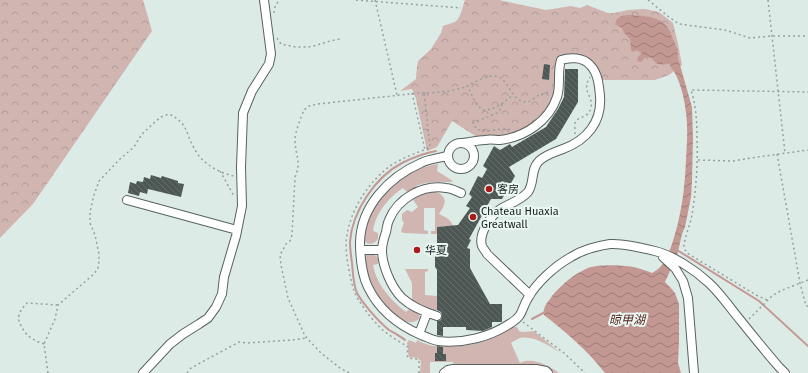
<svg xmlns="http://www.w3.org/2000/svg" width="808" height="373" font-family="'Fira Sans','Noto Sans SC',sans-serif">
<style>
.green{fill:#d0b5b1}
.forest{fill:url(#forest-crowns)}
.water{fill:url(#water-waves)}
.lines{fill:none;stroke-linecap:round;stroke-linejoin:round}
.stream{stroke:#c39893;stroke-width:2}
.building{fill:url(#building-back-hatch)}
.minor-casing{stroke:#586360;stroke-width:10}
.path{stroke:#96a09e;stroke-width:1.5;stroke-dasharray:2 3;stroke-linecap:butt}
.minor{stroke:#fff;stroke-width:8}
.poi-dot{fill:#ab191a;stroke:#eaf8f4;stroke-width:1.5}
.labels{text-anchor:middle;stroke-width:4;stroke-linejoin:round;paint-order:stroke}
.poi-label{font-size:11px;fill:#1b1f1e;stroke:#eaf8f4;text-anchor:start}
.water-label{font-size:12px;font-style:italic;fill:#58221d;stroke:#eaf8f4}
</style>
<defs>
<pattern id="forest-crowns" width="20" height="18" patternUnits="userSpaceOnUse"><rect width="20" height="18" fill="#d0b5b1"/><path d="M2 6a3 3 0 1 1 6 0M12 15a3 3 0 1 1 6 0" fill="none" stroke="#b29b98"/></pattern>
<pattern id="water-waves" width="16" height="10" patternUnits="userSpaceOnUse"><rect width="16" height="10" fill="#c39893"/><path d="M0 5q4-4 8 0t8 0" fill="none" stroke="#9e7b77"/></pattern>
<pattern id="building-back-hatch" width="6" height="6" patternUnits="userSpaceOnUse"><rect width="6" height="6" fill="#4d5855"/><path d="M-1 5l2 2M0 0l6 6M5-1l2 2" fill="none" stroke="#636c6a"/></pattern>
</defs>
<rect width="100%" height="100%" fill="#ddebe7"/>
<path class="green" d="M438 164 437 171 453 181 451 182C441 182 428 181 418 185 414 187 412 191 407 192L403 188C389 197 375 214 373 231L378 233V239C375 243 372 245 366 243 363 238 366 229 368 223 371 216 373 209 377 203 391 183 414 167 438 164Z
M433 191C440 193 447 197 444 205 443 209 440 211 439 214 445 217 451 219 453 226L437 227V234H431V231H435V208H424V230L428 231V234L403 233 401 231 404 223 402 220V214L407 210 412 212 418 207 413 200C419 194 424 193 433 191Z
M366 254C373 254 380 255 378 264L373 265C374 269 375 274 377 278 382 290 395 304 406 312L410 308C414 310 419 312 420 318 399 339 359 275 366 254Z
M405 269H428V271L425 272V295L437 296V312L423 308 412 301V283Z
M514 327H517L519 331 523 332 534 331 564 356C554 348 534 335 520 338 517 339 514 341 511 343L520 363C522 362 524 361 526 361 536 359 552 367 559 373H554L551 370 454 367 453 362H430V373H420L421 361 417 358 409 357C407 353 409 348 407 343L409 340 416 343 417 340C421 342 425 344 429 345 434 347 440 346 445 346 474 348 489 340 514 327Z"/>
<path class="forest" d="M0 0H143L152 31 33 204 0 238Z
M465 0H499L546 10 571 6 580 8 587 5 608 13H614L628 10 645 9 659 12 673 23 678 44 682 65 669 75 655 80H602L600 79 591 62 579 54H572L562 56 556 89 551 101 540 118 524 129 514 134 498 137H477L452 121 437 147 427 151 416 99 412 89 400 91 416 79 417 66 418 61 431 49 441 33 443 26C447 24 456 23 458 19 461 15 463 5 465 0Z"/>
<path class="water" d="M627 15C641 16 660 15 668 28 670 31 671 34 672 37 676 44 678 51 678 58L692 107 693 138 692 181 691 197 685 227 682 234 677 256 665 282 670 287 675 293 679 304V342L678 363 681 373H605C588 351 566 332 544 315 542 308 548 302 552 296 562 284 574 274 588 268 600 264 626 265 637 268 642 269 647 271 652 273 655 271 659 269 661 266 666 261 668 253 671 247 681 218 685 189 686 159 687 144 688 128 686 113 684 96 680 78 669 64 666 64 662 65 658 64 652 61 655 58 646 57L641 62 637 61 638 57 642 54 637 50 633 52 631 50 630 39C628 38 627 35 624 33L622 28 615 24 617 19 622 16Z"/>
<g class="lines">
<path class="stream" d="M677 250 759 301 808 346
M532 319 545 312
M405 340C400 336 394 333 389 330 379 322 363 304 357 293 353 284 353 273 352 263 351 256 350 249 350 242 352 212 375 177 402 163 412 158 424 153 436 151"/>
</g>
<path class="building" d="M544 64 550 65 549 80 542 79Z
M565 69H578V102L556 139 509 167 515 176 502 199H491L469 239 471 240 467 248 470 249V268L490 304H502V322H492V327L483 331 466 330V327H443V336L437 335V321L441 320 442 315 441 312 437 310V270L435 267V247L437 244V227L458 225 470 208 466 206 472 197 469 194 478 176 482 178 487 169 483 166 494 146 500 150 510 144 512 147 546 127 558 109 564 97Z
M151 175 161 178 162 176 178 181V183L184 184 181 197 148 189 147 194 140 192 139 196 128 193 130 182 136 184 137 181 143 182 144 177 150 179Z
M437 346 443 347V354H446V361H435V353H437Z"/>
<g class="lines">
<defs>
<path id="minor" d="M448 156a13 13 0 1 1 26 0a13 13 0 1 1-26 0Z
M463 143C471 142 478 140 485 140 490 139 495 140 500 140 525 137 549 121 557 97 561 85 557 72 561 60 570 57 583 57 590 65 598 73 599 85 600 96 602 122 587 140 563 149 555 152 545 155 539 161 530 170 535 182 528 192 521 200 511 203 502 208 492 214 478 233 482 246 483 249 486 251 487 254L530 295
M448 156C439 158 429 159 421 163 389 177 361 206 360 242 360 255 362 275 368 287 379 310 398 325 421 335 427 337 432 340 438 341 463 344 490 337 511 323 524 315 521 309 528 298 537 282 555 266 571 257 582 250 597 246 610 244 623 243 643 248 655 251 674 256 695 270 709 283 720 293 731 309 741 321 753 336 766 352 779 367L785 373
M127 200 237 230
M361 250H382
M663 257 675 268 683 281 688 298 694 373
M437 316C424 312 412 307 402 298 391 287 382 265 382 250 382 244 384 238 386 232 387 228 387 224 389 220 398 198 423 184 446 188 451 188 456 191 461 193
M419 334 427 313
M143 373 170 344 183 334 199 324 208 318 216 307 222 294 224 277 236 236 242 206 241 167 243 113 252 91 269 64 271 54 264 0
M444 373 448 370 453 369H536L546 371 548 373"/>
</defs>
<use href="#minor" class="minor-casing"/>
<path class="path" d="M356 0 461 8
M375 0 397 95
M648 0 669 17 679 24 725 30 750 38 772 36H808
M768 0 785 153
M274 13 275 7 279 0
M277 38 281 44 296 47H308L314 46 330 41 340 39
M467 85 476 104 483 110C496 110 504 102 513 95
M412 93 425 150
M502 104 500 110 497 113 473 123C478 138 498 126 511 130
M575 134C575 130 574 124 576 121 580 116 589 118 591 107 593 95 581 91 590 77
M777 154 800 283 806 306H808
M698 160 733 161 751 158 808 150
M220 171 234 196
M767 300 756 295 687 253C686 251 685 250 684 248 683 242 691 222 692 215 696 190 698 164 697 138 697 122 696 105 691 90L808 92
M749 319 772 296 780 291 808 280
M523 322 564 353 585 373
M44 344C29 339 23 333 18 318L21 310 27 303 58 305
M48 373 44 344 55 319 58 305 94 274 98 268 99 261V254L95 235 90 223V212L94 195 99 181 120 159 134 147 142 134 156 121 161 117 169 114C188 123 185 132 194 148 201 163 219 173 234 176
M187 373 191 368 239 342 247 343 292 340 307 338
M349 373 340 368 321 353 305 336 288 298 281 265 280 255 286 244 290 241 292 235 295 177C302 162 295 155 295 140 295 132 301 117 304 110L309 106 318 104 419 93C434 93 451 92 465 87 474 83 483 76 494 76 510 77 509 101 526 102 531 102 535 97 539 95 543 94 547 92 551 92
M419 373V360L416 359 408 358 407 355 408 347C397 340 384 333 376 323 369 316 363 307 358 299 353 291 351 280 349 270 347 261 346 252 346 243 348 215 364 188 385 170 398 159 414 154 429 148L430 146 424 93"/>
<use href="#minor" class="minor"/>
</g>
<g class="poi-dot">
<circle cx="489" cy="189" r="4"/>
<circle cx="473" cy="217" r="4"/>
<circle cx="417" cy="250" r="4"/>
</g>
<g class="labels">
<g class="poi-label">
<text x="497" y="193">客房</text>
<text x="481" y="215">Chateau Huaxia<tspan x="481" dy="13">Greatwall</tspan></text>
<text x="425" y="254">华夏</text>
</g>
<g class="water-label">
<text x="627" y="324">晾甲湖</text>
</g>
</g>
</svg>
